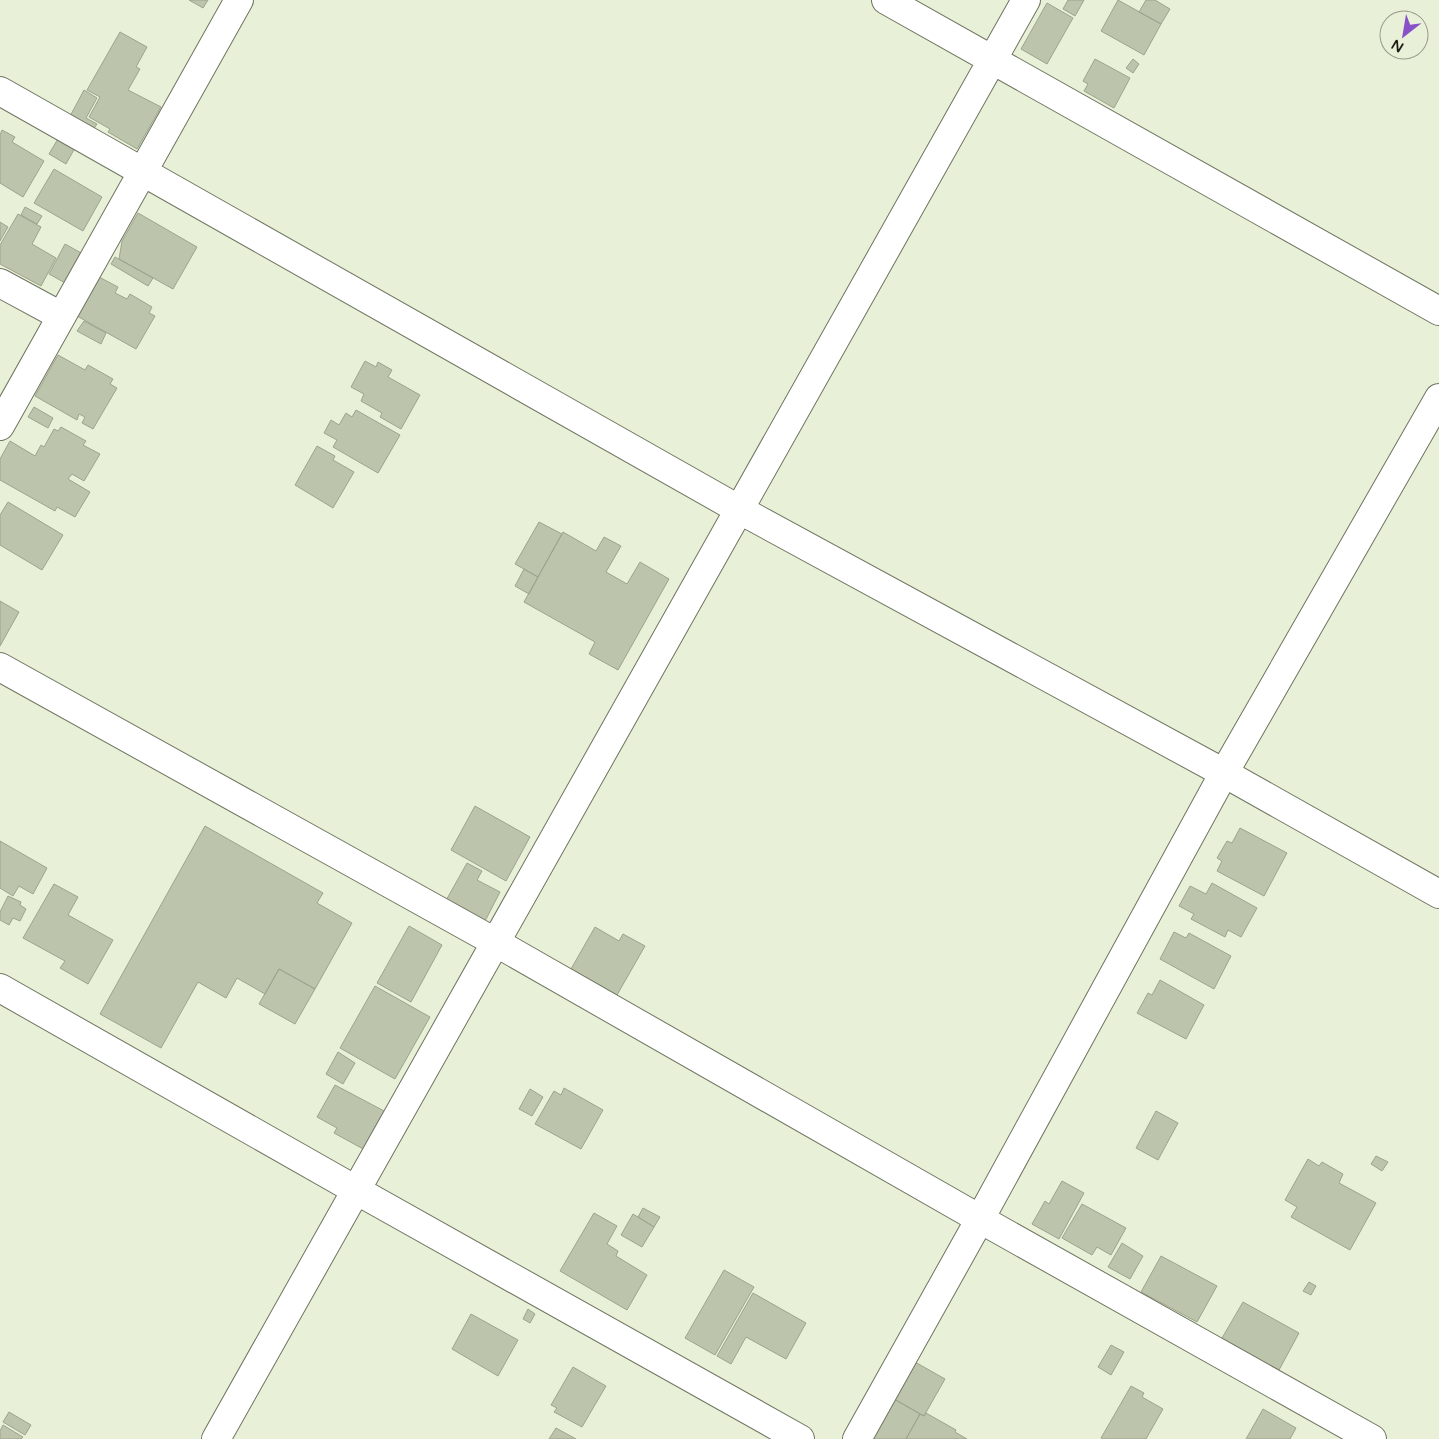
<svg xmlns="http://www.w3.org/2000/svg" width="1439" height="1439" font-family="'Varela Round',sans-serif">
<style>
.building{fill:#bcc4ac;stroke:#9ca48d}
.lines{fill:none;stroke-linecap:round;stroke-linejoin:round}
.minor-casing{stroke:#6e7560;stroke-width:30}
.minor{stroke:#fff;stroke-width:28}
</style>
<rect width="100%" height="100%" fill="#e8f0d8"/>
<path class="building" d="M189 0H208L203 8Z
M1068 0H1084L1075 16 1063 9Z
M1118 0 1161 24 1144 55 1101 31Z
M1146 0H1155L1170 9 1161 24 1139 12Z
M1047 3 1073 18 1047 64 1021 49Z
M120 32 147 47 136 67 140 69 128 90 161 107 137 149 108 132 110 129 89 117 100 97 87 90Z
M1095 59 1130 78 1114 108 1084 91 1088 84 1083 81Z
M1133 59 1139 64 1133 73 1126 68Z
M84 90 97 98 86 118 97 124 91 133 68 120Z
M2 130 15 137 12 142 44 161 23 197 0 183V135Z
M59 137 76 146 66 164 49 154Z
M54 169 102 197 83 231 34 203Z
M25 207 42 216 37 224 21 215Z
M138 213 197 247 173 289 119 259 122 241Z
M18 214 41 227 32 244 56 258 41 286 0 264V245Z
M0 222 8 227 0 241Z
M65 244 83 254 67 284 49 274Z
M115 257 153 278 148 286 111 264Z
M99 277 118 287 115 293 127 299 130 294 152 307 149 313 155 316 136 349 77 316Z
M84 321 106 333 101 344 77 331Z
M58 355 85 370 88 365 113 379 110 384 117 388 93 429 82 423 85 417 79 414 77 420 35 396Z
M365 361 376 367 378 362 392 370 388 377 420 395 401 429 380 417 382 413 361 401 364 394 351 387Z
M34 407 53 418 48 428 28 417Z
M356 410 400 435 378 473 333 447 337 440 324 433 331 420 339 425 346 413 352 417Z
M61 427 86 441 83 445 100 454 84 481 72 474 68 479 90 492 75 517 57 507 55 511 0 480V459L10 441 35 456 41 445 44 447 54 429 58 431Z
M317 446 335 456 333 460 354 472 333 508 295 485Z
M8 502 63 535 42 570 0 545V515Z
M539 522 562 534 538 577 515 564Z
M563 532 596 551 604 537 621 546 606 572 627 584 640 562 669 579 618 670 589 654 595 642 524 602Z
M524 569 538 577 529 594 515 586Z
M0 601 19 612 0 646Z
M475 806 530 837 506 881 451 850Z
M205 826 323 893 317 903 352 923 315 989 279 969 265 994 237 978 226 998 198 982 161 1048 100 1014Z
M1240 828 1287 853 1264 896 1217 871 1222 861 1217 858 1227 841 1232 843Z
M0 841 47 868 33 894 19 886 13 896 0 888Z
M467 863 482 871 477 880 500 892 483 925 444 904Z
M1212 883 1257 908 1241 937 1228 930 1225 937 1191 919 1194 914 1179 906 1190 886 1206 894Z
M54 884 78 897 68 915 113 940 88 984 60 968 65 961 23 938Z
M8 896 21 902 20 905 26 909 20 921 13 918 9 925 0 920V912Z
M409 926 442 945 411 1002 377 983Z
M595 927 619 941 623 934 645 946 617 995 571 969Z
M1174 932 1186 938 1189 933 1231 956 1214 989 1160 959Z
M279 969 315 989 295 1024 259 1004Z
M1160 980 1204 1005 1186 1039 1137 1013 1148 993 1152 995Z
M375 986 430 1017 395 1079 340 1048Z
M338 1052 355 1063 343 1084 326 1074Z
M335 1085 386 1112 365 1150 334 1133 337 1128 317 1117Z
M564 1088 603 1110 581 1149 535 1124 554 1091 561 1095Z
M530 1089 543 1097 532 1116 519 1109Z
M1156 1111 1178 1123 1158 1160 1136 1148Z
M1376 1156 1388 1162 1382 1171 1371 1164Z
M1308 1159 1319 1166 1322 1162 1343 1174 1339 1183 1376 1203 1350 1250 1291 1217 1297 1207 1285 1200Z
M1062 1181 1084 1193 1059 1239 1032 1224 1045 1201 1049 1204Z
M1082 1204 1126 1228 1111 1255 1097 1247 1092 1255 1062 1238Z
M643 1208 660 1217 654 1227 638 1217Z
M594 1213 617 1226 607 1244 618 1251 616 1256 647 1275 627 1310 560 1271Z
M633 1214 654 1227 642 1247 621 1235Z
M1122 1243 1143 1256 1130 1279 1108 1267Z
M1161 1256 1217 1286 1197 1322 1141 1292Z
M724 1270 754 1287 715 1355 685 1338Z
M1309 1282 1316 1286 1311 1295 1303 1291Z
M753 1293 806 1323 786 1359 746 1337 731 1364 717 1356Z
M1243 1302 1299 1333 1279 1370 1222 1338Z
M528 1309 535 1314 530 1323 523 1319Z
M471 1314 518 1340 498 1376 452 1349Z
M1111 1345 1124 1352 1111 1375 1098 1367Z
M915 1362 945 1379 924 1416 894 1399Z
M573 1367 606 1386 582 1427 554 1412 557 1408 551 1405Z
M1131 1386 1144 1393 1142 1397 1163 1409 1146 1439H1103L1101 1438Z
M894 1399 920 1414 906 1439H872Z
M1263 1409 1296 1428 1290 1439H1246Z
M9 1412 31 1425 25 1435 3 1422Z
M926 1413 956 1430 955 1432 967 1439H906L920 1414 924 1416Z
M3 1425 23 1437 21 1439H0V1431Z
M556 1428 576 1439H549Z"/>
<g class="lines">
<defs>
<path id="minor" d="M886 0 1439 311
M0 91 740 510 1224 773 1439 894
M0 283 61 316
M0 426 239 0
M0 667 495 942 980 1219 1372 1439
M0 988 354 1189 800 1439
M216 1439C483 958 758 481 1026 0
M857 1439 980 1219 1224 773 1439 398"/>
</defs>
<use href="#minor" class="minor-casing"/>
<use href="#minor" class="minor"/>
</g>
<g transform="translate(1404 35) rotate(211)"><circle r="24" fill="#e8f0d8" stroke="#959b89"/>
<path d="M0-4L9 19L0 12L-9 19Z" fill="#8951c8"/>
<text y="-8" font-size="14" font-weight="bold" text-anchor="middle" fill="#191c13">N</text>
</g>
</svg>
